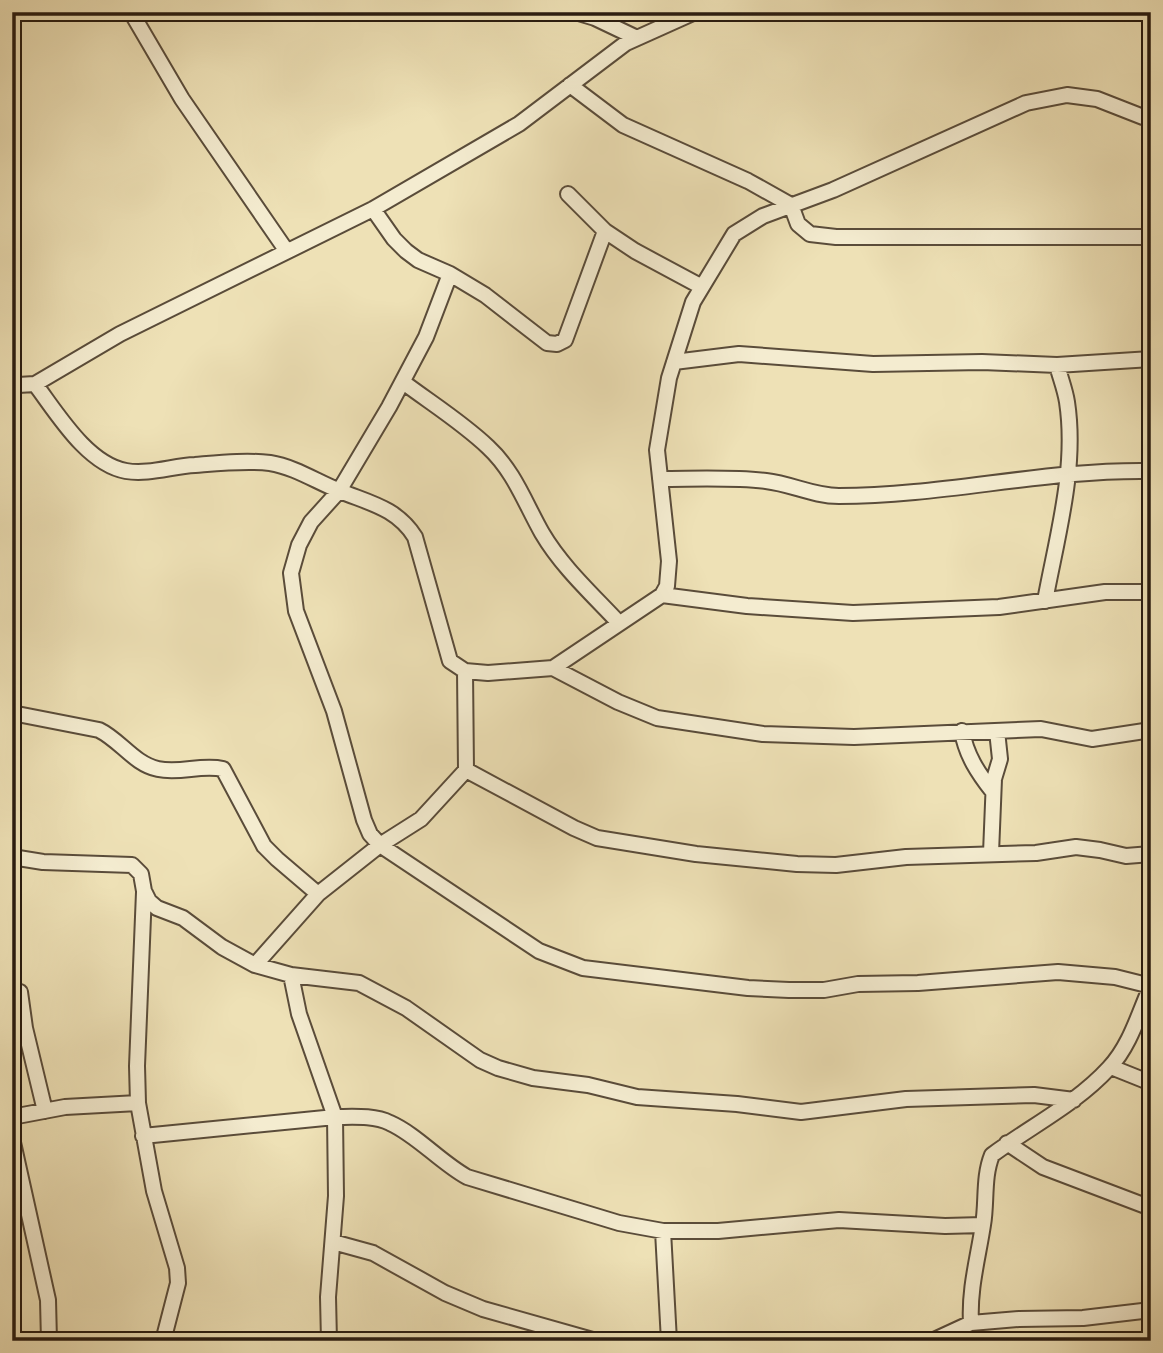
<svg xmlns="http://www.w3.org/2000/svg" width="1163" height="1353" font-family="'IM FELL French Canon',serif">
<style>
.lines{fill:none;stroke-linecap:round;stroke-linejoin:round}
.street-casing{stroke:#5a4c3a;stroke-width:18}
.street{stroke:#f4ecd0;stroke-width:14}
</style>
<rect width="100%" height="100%" fill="#eee1b6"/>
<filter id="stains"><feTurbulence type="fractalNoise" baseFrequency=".00286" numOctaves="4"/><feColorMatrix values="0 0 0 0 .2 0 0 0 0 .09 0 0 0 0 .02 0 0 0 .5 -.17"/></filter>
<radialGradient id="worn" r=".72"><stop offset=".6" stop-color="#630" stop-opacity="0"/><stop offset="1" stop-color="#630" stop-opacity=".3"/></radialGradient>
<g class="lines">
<defs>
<path id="street" d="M131 12 182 99 286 250
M575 12 595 18 637 38
M570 85 623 125 748 181 791 205 798 224 810 234 836 237H1151
M568 194 605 231 635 251 702 287
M373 209 394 239 406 251 418 260 450 274 485 295 547 343 557 344 565 340 605 231
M450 274 426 337 389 407 339 491 311 522 299 545 291 573 296 611 334 711 364 820 370 834 380 845 539 951 583 968 748 988 789 990H824L858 984 918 983 1058 972 1115 977 1151 986
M674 362 739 354 873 364 982 362 1057 365 1151 359
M403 382C431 403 463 423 488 447 514 471 525 503 542 533 562 567 592 594 619 623
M35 384C57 413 87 464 126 471 148 475 173 466 195 465 219 463 246 460 270 463 295 467 317 482 340 491 369 503 397 508 415 537L450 661 465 671 488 673 553 668 662 595 667 586 669 561 657 450 669 378 693 302 734 234 763 216 833 190 1026 103 1067 95 1097 99 1143 117 1151 118
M18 385 35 384 120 334 373 209 519 124 626 43 695 12
M660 479C695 479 732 477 766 481 792 484 813 496 839 496 944 496 1046 469 1151 471
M662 595 747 606 853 613 999 607 1105 592H1151
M1045 601C1057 536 1077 468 1067 402 1065 389 1060 377 1057 365
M553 668 618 702 657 718 763 734 854 737 1041 729 1092 739 1151 730
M12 713 99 730C120 740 134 764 158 769 180 774 201 764 223 769L264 846 277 859 318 894
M962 731C966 755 978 773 993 792
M466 770 574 828 597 838 696 854 797 864 836 865 906 857 1036 853 1076 847 1100 850 1126 856 1151 854
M991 853 994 779 1000 759 997 731
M12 857 43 862 132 865 141 874 144 891 149 901 157 908 183 918 222 947 255 965 291 975 359 983 406 1008 480 1060 498 1068 533 1078 588 1085 637 1097 737 1104 801 1112 906 1099 1034 1095 1074 1100
M144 892 137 1066 138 1103 154 1191 177 1268 178 1283 163 1341
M255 965 318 894 380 845 421 819 466 770 465 671
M291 975 299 1014 335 1117 336 1196 328 1297 329 1341
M20 992 25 1028 45 1111
M1111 1067 1151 1083
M12 1117 65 1107 138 1103
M143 1136 335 1117C352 1117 374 1115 390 1123 417 1135 440 1162 467 1177L619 1223 663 1231H718L839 1220 945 1226 983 1225
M12 1138 48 1300 49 1341
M1007 1143 1043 1167 1151 1208
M663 1231 669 1341
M333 1242 373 1253 445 1293 483 1309 596 1341
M971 1323C969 1289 978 1258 983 1225 987 1202 983 1177 992 1155 1031 1126 1076 1104 1109 1068 1130 1046 1139 1013 1151 986
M823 1341H836
M932 1341 971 1323 1019 1319 1083 1318 1151 1310"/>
</defs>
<use href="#street" class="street-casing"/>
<use href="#street" class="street"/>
</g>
<rect width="1163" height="1353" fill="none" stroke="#eee1b6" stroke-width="42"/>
<rect x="14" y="14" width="1135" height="1325" fill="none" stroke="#281b10" stroke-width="3.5"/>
<rect x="21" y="21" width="1121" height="1311" fill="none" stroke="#281b10" stroke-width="2"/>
<rect width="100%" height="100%" filter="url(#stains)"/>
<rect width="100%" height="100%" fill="url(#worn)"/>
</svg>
